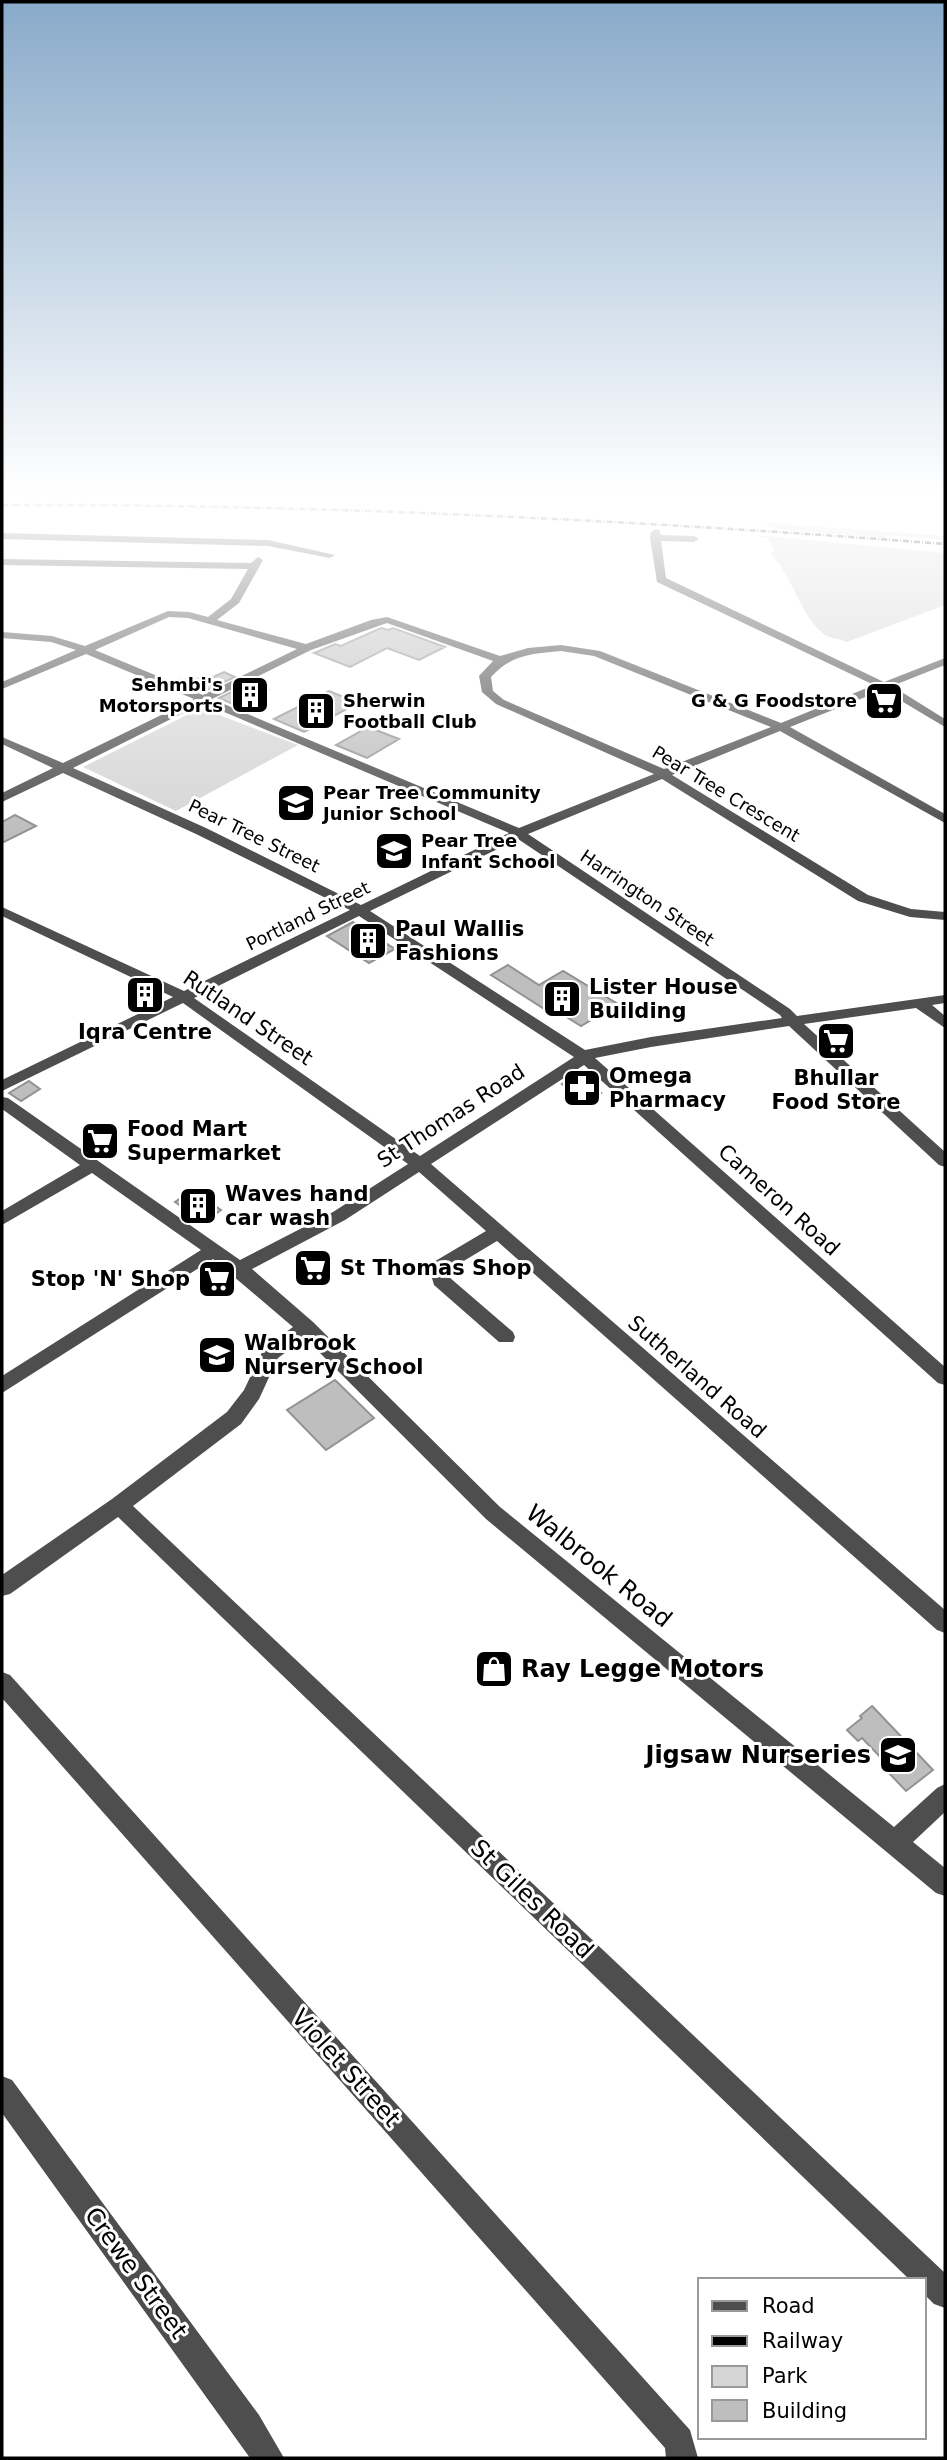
<svg xmlns="http://www.w3.org/2000/svg" width="947" height="2460" font-family="'DejaVu Sans',sans-serif">
<style>
.green{fill:#d5d5d5}
.building{fill:#bebebe;stroke:#929292;stroke-width:2}
.lines{fill:none;stroke-linecap:round;stroke-linejoin:round}
.minor{fill:#4e4e4e;fill-rule:evenodd}
.rail{stroke:#000;stroke-width:2.5;stroke-dasharray:6 2 1 2;stroke-linecap:butt}
.labels{text-anchor:middle;stroke-width:6;stroke-linejoin:round;paint-order:stroke}
.far-poi-label{font-size:18px;font-weight:bold;fill:#000;stroke:#fff;text-anchor:start}
.far-street-label{font-size:18px;fill:#000;stroke:#fff}
.poi-label{font-size:21px;font-weight:bold;fill:#000;stroke:#fff;text-anchor:start}
.street-label{font-size:21px;fill:#000;stroke:#fff}
.near-street-label{font-size:24px;fill:#000;stroke:#fff}
.near-poi-label{font-size:24px;font-weight:bold;fill:#000;stroke:#fff;text-anchor:start}
</style>
<rect width="100%" height="100%" fill="#fff"/>
<path class="green" d="M768 523 945 536V540L886 535V538L774 529 766 525Z
M754 535 945 553V605L847 642C838 638 830 639 822 633 800 614 787 565 770 554L774 551 768 538Z
M201 708 298 745 176 811 83 767Z"/>
<path class="building" d="M381 628 388 630 393 628 445 647 419 660 387 648 350 667 314 653 335 644 341 646Z
M224 672 235 677 203 692 174 680 211 678Z
M250 683 268 690 237 706 219 698Z
M329 691 358 703 304 732 274 719Z
M368 727 399 739 367 758 336 745Z
M15 815 36 826 2 843V822Z
M353 922 360 927 395 949 369 963 327 936Z
M508 965 539 985 563 971 618 1004 581 1026 554 1009 549 1012 491 975Z
M580 1075 601 1093 583 1102 562 1084Z
M29 1081 40 1089 21 1101 9 1093Z
M192 1190 221 1210 204 1222 175 1202Z
M335 1380 374 1418 326 1450 287 1410Z
M872 1706 933 1770 906 1791 887 1771 891 1768 862 1738 858 1741 847 1730 862 1718 860 1716Z"/>
<g class="lines">
<path class="minor" d="M656 529 659 530 661 535 694 536 699 539 694 542 661 541 666 578 884 682 945 658V665L892 686 945 719V727L883 690 790 727 945 814V823L780 731 672 775 868 895 911 909 945 912V920L910 917 858 901 662 779 528 834 790 1009 797 1016 945 995V1003L932 1005 945 1016V1028L916 1008 804 1024 945 1152V1167L939 1165 789 1026 651 1047 595 1058 945 1367V1385L938 1383 584 1065 431 1164 945 1610V1633L937 1630 497 1241 447 1271 449 1277 513 1332 515 1337 513 1342H499L434 1285 429 1268 432 1263 486 1231 419 1172 345 1220 252 1269 313 1322 500 1507 894 1827 937 1788 945 1784V1812L913 1842 945 1868V1896L936 1893 486 1519 305 1338 278 1358 259 1399 241 1424 133 1506 945 2273V2308L934 2304 924 2294V2280H910L118 1517 10 1594 2 1596V1575L112 1499 227 1412 244 1390 264 1348 293 1327 213 1259 2 1393V1376L201 1250 92 1173 2 1225V1211L80 1165 2 1109V1097L8 1098 240 1260 333 1212 408 1164 183 1003 2 1091V1080L173 997 2 916V907L184 991 350 910 196 834 63 773 2 802V793L53 768 2 744V737L63 763 194 699 86 654 2 689V682L76 650 51 642 2 638V632L52 636 85 646 168 611 189 612 208 617 231 599 248 569 2 565V559L251 563 258 557 263 560 239 603 217 620 306 644 371 620 387 617 500 656 528 648 561 645 600 651 781 723 874 685 657 582 650 538 651 532ZM169 617 188 618 297 649 203 695 95 650ZM387 623 493 661 479 676 482 692 496 704 654 774 519 828 212 699 311 650ZM561 651 594 656 771 727 664 769 504 700 493 691 491 677C512 654 532 654 561 651ZM203 703 507 832 509 833 361 905 206 828 73 768ZM518 839 780 1015 782 1018 651 1037 585 1050 370 911ZM359 916 574 1057 420 1156 194 998Z
M2 533 268 540 335 555 330 558 268 546 2 539Z
M2 1672 10 1675 690 2430 698 2458H666L665 2448 2 1698Z
M2 2076 12 2080 259 2415 284 2458H250L2 2113Z"/>
<path class="rail" d="M2 505C317 504 631 520 945 544"/>
</g>
<linearGradient id="sky" x2="0" y2="1"><stop stop-color="#89aaca"/><stop offset="0.59" stop-color="#fff"/><stop offset="1" stop-color="#fff" stop-opacity="0"/></linearGradient>
<rect width="947" height="834" fill="url(#sky)"/>
<defs>
<symbol id="building-square" viewBox="-11 -11 22 22"><rect x="-9" y="-9" width="18" height="18" rx="4" fill="#000" stroke="#fff"/><path d="M-4-6H4V6H1V3H-1V6H-4ZM-2.5-4.3h1.7v1.8h-1.7ZM.8-4.3h1.7v1.8H.8ZM-2.5-1h1.7V.8h-1.7ZM.8-1h1.7V.8H.8Z" fill="#fff"/></symbol>
<symbol id="supermarket-square" viewBox="-11 -11 22 22"><rect x="-9" y="-9" width="18" height="18" rx="4" fill="#000" stroke="#fff"/><path d="M-6-5.5h2.5l.6 2H6L4.5 2H-2.5L-4.4-4H-6ZM-1.5 3.2a1.3 1.3 0 1 0 .1 0ZM3 3.2a1.3 1.3 0 1 0 .1 0Z" fill="#fff"/></symbol>
<symbol id="school-square" viewBox="-11 -11 22 22"><rect x="-9" y="-9" width="18" height="18" rx="4" fill="#000" stroke="#fff"/><path d="M0-5L7-2L0 1L-7-2ZM-4 1L0 2.5L4 1V4Q0 6-4 4Z" fill="#fff"/></symbol>
<symbol id="pharmacy-square" viewBox="-11 -11 22 22"><rect x="-9" y="-9" width="18" height="18" rx="4" fill="#000" stroke="#fff"/><path d="M-2-6h4v4h4v4h-4v4h-4v-4h-4v-4h4Z" fill="#fff"/></symbol>
<symbol id="shop-square" viewBox="-11 -11 22 22"><rect x="-9" y="-9" width="18" height="18" rx="4" fill="#000" stroke="#fff"/><path d="M-5-2.5h2.3a2.7 3.5 0 0 1 5.4 0H5L5.5 6h-11ZM-1.5-2.5h3a1.5 2.3 0 0 0-3 0Z" fill="#fff"/></symbol>
</defs>
<g fill-rule="evenodd">
<use href="#building-square" x="228" y="673" width="44" height="44"/>
<use href="#supermarket-square" x="862" y="679" width="44" height="44"/>
<use href="#building-square" x="294" y="689" width="44" height="44"/>
<use href="#school-square" x="274" y="781" width="44" height="44"/>
<use href="#school-square" x="372" y="829" width="44" height="44"/>
<use href="#building-square" x="346" y="919" width="44" height="44"/>
<use href="#building-square" x="123" y="973" width="44" height="44"/>
<use href="#building-square" x="540" y="977" width="44" height="44"/>
<use href="#supermarket-square" x="814" y="1019" width="44" height="44"/>
<use href="#pharmacy-square" x="560" y="1066" width="44" height="44"/>
<use href="#supermarket-square" x="78" y="1119" width="44" height="44"/>
<use href="#building-square" x="176" y="1184" width="44" height="44"/>
<use href="#supermarket-square" x="291" y="1246" width="44" height="44"/>
<use href="#supermarket-square" x="195" y="1257" width="44" height="44"/>
<use href="#school-square" x="195" y="1333" width="44" height="44"/>
<use href="#shop-square" x="472" y="1647" width="44" height="44"/>
<use href="#school-square" x="876" y="1733" width="44" height="44"/>
</g>
<g class="labels">
<g class="far-poi-label">
<text x="223" y="691" text-anchor="end">Sehmbi's<tspan x="223" dy="21">Motorsports</tspan></text>
<text x="343" y="707">Sherwin<tspan x="343" dy="21">Football Club</tspan></text>
<text x="857" y="707" text-anchor="end">G &amp; G Foodstore</text>
<text x="323" y="799">Pear Tree Community<tspan x="323" dy="21">Junior School</tspan></text>
<text x="421" y="847">Pear Tree<tspan x="421" dy="21">Infant School</tspan></text>
</g>
<g class="far-street-label">
<text transform="translate(726 794) rotate(31)" y="6">Pear Tree Crescent</text>
<text transform="translate(254 836) rotate(26)" y="6">Pear Tree Street</text>
<text transform="translate(647 898) rotate(34)" y="6">Harrington Street</text>
<text transform="translate(308 916) rotate(-26)" y="6">Portland Street</text>
</g>
<g class="poi-label">
<text x="395" y="936">Paul Wallis<tspan x="395" dy="24">Fashions</tspan></text>
<text x="589" y="994">Lister House<tspan x="589" dy="24">Building</tspan></text>
<text x="145" y="1039" text-anchor="middle">Iqra Centre</text>
<text x="609" y="1083">Omega<tspan x="609" dy="24">Pharmacy</tspan></text>
<text x="836" y="1085" text-anchor="middle">Bhullar<tspan x="836" dy="24">Food Store</tspan></text>
<text x="127" y="1136">Food Mart<tspan x="127" dy="24">Supermarket</tspan></text>
<text x="225" y="1201">Waves hand<tspan x="225" dy="24">car wash</tspan></text>
<text x="340" y="1275">St Thomas Shop</text>
<text x="190" y="1286" text-anchor="end">Stop 'N' Shop</text>
<text x="244" y="1350">Walbrook<tspan x="244" dy="24">Nursery School</tspan></text>
</g>
<g class="street-label">
<text transform="translate(248 1018) rotate(34)" y="7">Rutland Street</text>
<text transform="translate(451 1116) rotate(-33)" y="7">St Thomas Road</text>
<text transform="translate(779 1200) rotate(42)" y="7">Cameron Road</text>
<text transform="translate(697 1377) rotate(41)" y="7">Sutherland Road</text>
</g>
<g class="near-street-label">
<text transform="translate(599 1566) rotate(39)" y="8">Walbrook Road</text>
<text transform="translate(532 1899) rotate(44)" y="8">St Giles Road</text>
<text transform="translate(346 2068) rotate(48)" y="8">Violet Street</text>
<text transform="translate(136 2273) rotate(54)" y="8">Crewe Street</text>
</g>
<g class="near-poi-label">
<text x="521" y="1677">Ray Legge Motors</text>
<text x="871" y="1763" text-anchor="end">Jigsaw Nurseries</text>
</g>
</g>
<rect width="947" height="2460" fill="none" stroke="#000000" stroke-width="7"/>
<rect x="698" y="2278" width="228" height="161" fill="#ffffff" stroke="#999999" stroke-width="2"/>
<rect x="712" y="2301" width="35" height="10" fill="#4e4e4e" stroke="#999999" stroke-width="2"/>
<text x="762" y="2313" font-size="21" fill="#000000">Road</text>
<rect x="712" y="2336" width="35" height="10" fill="#000000" stroke="#999999" stroke-width="2"/>
<text x="762" y="2348" font-size="21" fill="#000000">Railway</text>
<rect x="712" y="2366" width="35" height="21" fill="#d5d5d5" stroke="#999999" stroke-width="2"/>
<text x="762" y="2383" font-size="21" fill="#000000">Park</text>
<rect x="712" y="2400" width="35" height="21" fill="#bebebe" stroke="#999999" stroke-width="2"/>
<text x="762" y="2418" font-size="21" fill="#000000">Building</text>
</svg>
